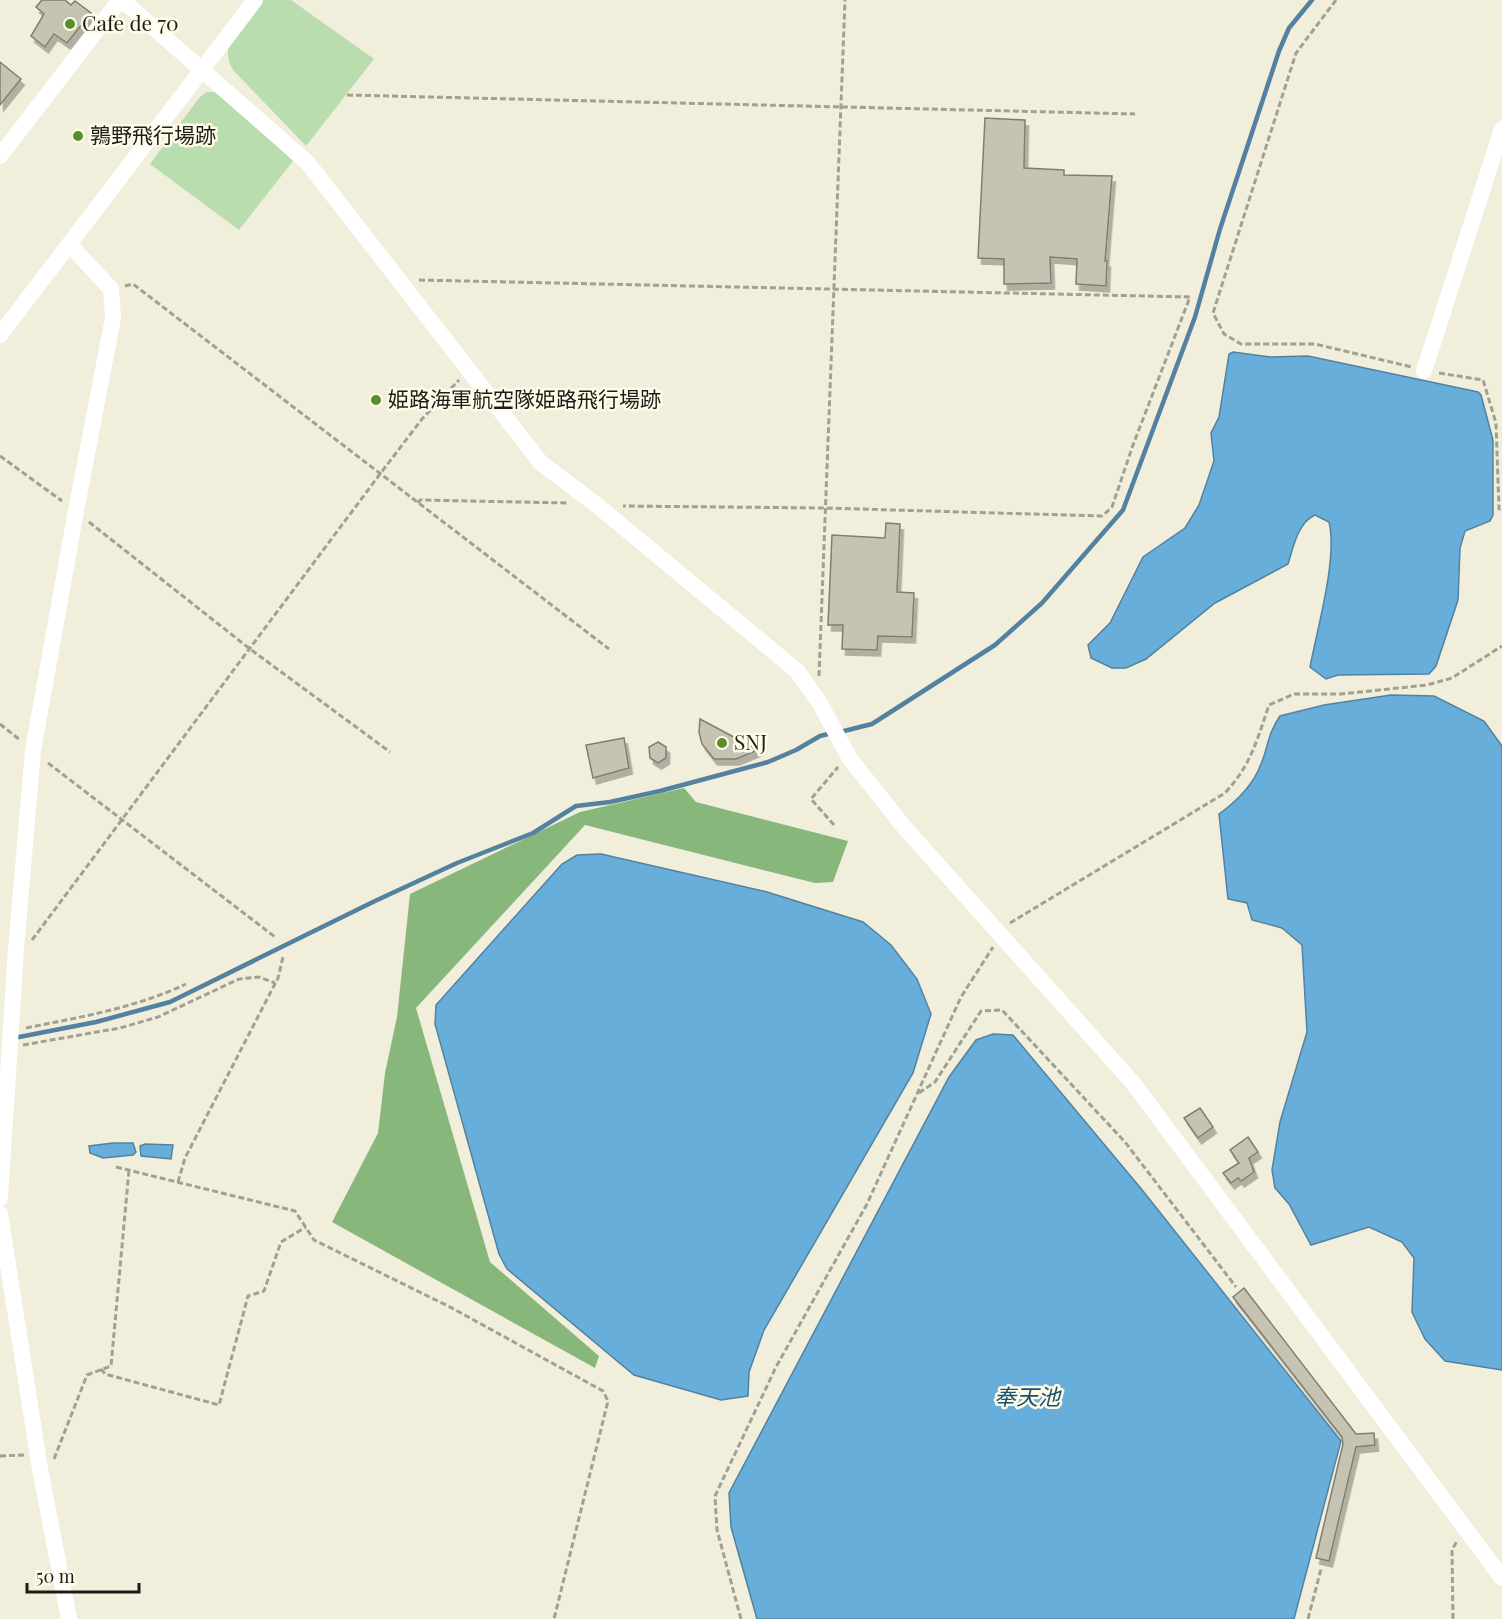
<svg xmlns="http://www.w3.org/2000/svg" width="1502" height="1619" font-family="'Playfair Display','Noto Sans JP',serif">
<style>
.green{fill:#baddb0}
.forest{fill:#88b77c}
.water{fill:#68aedb;stroke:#5282a0;stroke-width:1.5}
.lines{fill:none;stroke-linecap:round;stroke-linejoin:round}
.stream{stroke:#5282a0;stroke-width:4.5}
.building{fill:#c6c3b2;stroke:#817e6e;stroke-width:1.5;filter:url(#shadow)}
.path{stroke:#a2a093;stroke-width:3;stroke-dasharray:6 3;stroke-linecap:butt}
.minor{stroke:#fff;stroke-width:16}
.poi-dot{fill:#598f2a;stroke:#fefbe9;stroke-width:2}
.labels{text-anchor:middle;stroke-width:5;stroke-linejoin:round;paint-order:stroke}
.poi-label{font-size:21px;fill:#1d1c16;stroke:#fefbe9;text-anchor:start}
.water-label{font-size:22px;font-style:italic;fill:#1a4f6e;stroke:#fefbe9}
</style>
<defs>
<filter id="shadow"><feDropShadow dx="3.5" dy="6" stdDeviation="0" flood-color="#0004"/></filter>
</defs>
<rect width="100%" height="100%" fill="#f1eedc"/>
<path class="green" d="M262 0H291L374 59 306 146 233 70C216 43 245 22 262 0Z
M206 92H221L293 161 239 230 150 164 199 98Z"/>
<path class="forest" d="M684 788 696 802 848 841 833 882 815 883 585 825 416 1008 490 1262 599 1356 595 1368 332 1222 378 1133 385 1073 397 1017 410 894 580 812Z"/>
<path class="water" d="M1233 352 1270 357 1308 356 1478 392 1481 395 1493 440V515L1490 521 1465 531 1460 548 1458 600 1436 666 1429 674 1338 675 1326 679 1310 667C1317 630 1338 557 1329 522L1315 515C1298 522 1293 548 1288 564L1215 603 1146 659 1126 668H1112L1091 658 1088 645 1110 623 1143 557 1185 528 1199 505 1214 461 1211 433 1219 417 1229 354Z
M1391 695 1434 696 1484 721 1502 746V1370L1445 1361 1425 1339 1412 1312 1414 1258 1402 1242 1369 1227 1311 1245 1289 1204 1275 1188 1272 1170 1280 1122 1307 1032 1302 945 1282 928 1252 920 1247 903 1228 899 1219 814C1237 801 1253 786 1261 764 1269 745 1267 735 1280 716L1324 705Z
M601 854 767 892 863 922 891 945 917 979 931 1014 913 1073 764 1330 749 1372 748 1396 721 1400 634 1375 507 1269 499 1254 435 1024 436 1005 562 864 577 855Z
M993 1034 1013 1035 1143 1191 1341 1441 1294 1619H757L731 1527 729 1493 949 1077 976 1040Z
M113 1143H133L136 1152 133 1155 103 1158 90 1153 89 1146Z
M145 1144 173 1145 171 1159 141 1156 140 1146Z"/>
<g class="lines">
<path class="stream" d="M840 732 872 724 995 645 1042 603 1123 510 1195 317 1220 229 1279 51 1289 28 1312 0
M14 1038 96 1022 170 1002 375 901 457 863 533 833 576 806 610 802 660 791 768 762 796 750 820 736 832 733"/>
</g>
<path class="building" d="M42 0H65L71 5 75 1 91 13 67 43 54 34 45 47 31 36 44 14 36 7Z
M0 62 21 79 0 105Z
M985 118 1025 120 1024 168 1064 170V175L1112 176 1105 261H1107L1106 286 1076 284 1077 259 1050 257 1051 283 1010 284H1004V259L978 258Z
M886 523 900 524 897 592 914 593 912 637 878 636 877 650 842 649 843 625H828L832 535 885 538Z
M700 719 758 750 736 759H714L702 744 699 732Z
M624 738 629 768 593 778 586 745Z
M658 742 666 747V758L658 763 650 758 649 747Z
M1200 1108 1213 1127 1198 1138 1184 1118Z
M1248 1137 1258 1152 1249 1158 1254 1172 1241 1181 1238 1178 1231 1183 1223 1173 1239 1163 1230 1150Z
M1244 1288 1356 1434 1374 1433 1375 1445 1356 1447 1329 1561 1316 1558 1343 1444 1342 1437 1233 1297Z"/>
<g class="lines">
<path class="path" d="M1336 0 1296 53 1213 313 1224 334 1241 344H1315L1412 367
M347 95 1135 114
M419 280 1190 297 1133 445 1112 507 1102 516 824 508 623 506
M125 286 133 284 609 649
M1439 373 1483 380 1496 423 1499 509H1502
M0 456 62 501
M418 503 420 500 568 503
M89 522 250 649 390 752
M819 676 845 0
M0 724 20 740
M48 763 275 937
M834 825 811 799 838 767
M1010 923 1225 793C1251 765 1257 740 1269 705L1294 694H1341L1427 685 1452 678 1502 646
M32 940 380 474 422 419 459 380
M26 1028C81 1017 135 1008 186 984
M23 1045 120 1028 158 1017 239 979 259 977 275 983
M919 1093 935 1082 981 1011 1002 1010 1125 1142 1236 1287
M116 1167 295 1211 314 1240 450 1307 603 1391 608 1401 554 1619
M178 1182 185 1158 278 978 283 957
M101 1369 105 1374 219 1405 248 1296 264 1291 281 1242 306 1227
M0 1456 24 1455
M54 1459 87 1375 111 1366 129 1170
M741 1619 717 1530 715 1496 776 1367 867 1204 961 997 993 947
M1308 1619 1321 1569
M1453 1619 1452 1550 1457 1541"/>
<path class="minor" d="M122 0 307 162 541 463 598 506 797 671 819 702 850 759 905 828 1133 1083 1502 1578
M0 156 120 0
M0 335 255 0
M1424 371 1502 129
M0 1198 16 949 33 750 76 511 113 318 111 289 69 244
M0 1214 40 1469 69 1619"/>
</g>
<g class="poi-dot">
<circle cx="70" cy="24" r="6"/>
<circle cx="78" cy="136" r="6"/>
<circle cx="376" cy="400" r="6"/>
<circle cx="722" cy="743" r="6"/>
</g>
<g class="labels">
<g class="poi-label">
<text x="82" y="31">Cafe de 70</text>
<text x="90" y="143">鶉野飛行場跡</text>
<text x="388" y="407">姫路海軍航空隊姫路飛行場跡</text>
<text x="734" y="750">SNJ</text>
</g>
<g class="water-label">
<text x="1027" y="1405">奉天池</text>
</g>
</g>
<path d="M27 1583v9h112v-9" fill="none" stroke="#1d1c16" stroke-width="3"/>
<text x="36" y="1583" font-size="18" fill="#1d1c16" stroke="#fefbe9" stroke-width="4.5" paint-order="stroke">50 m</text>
</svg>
